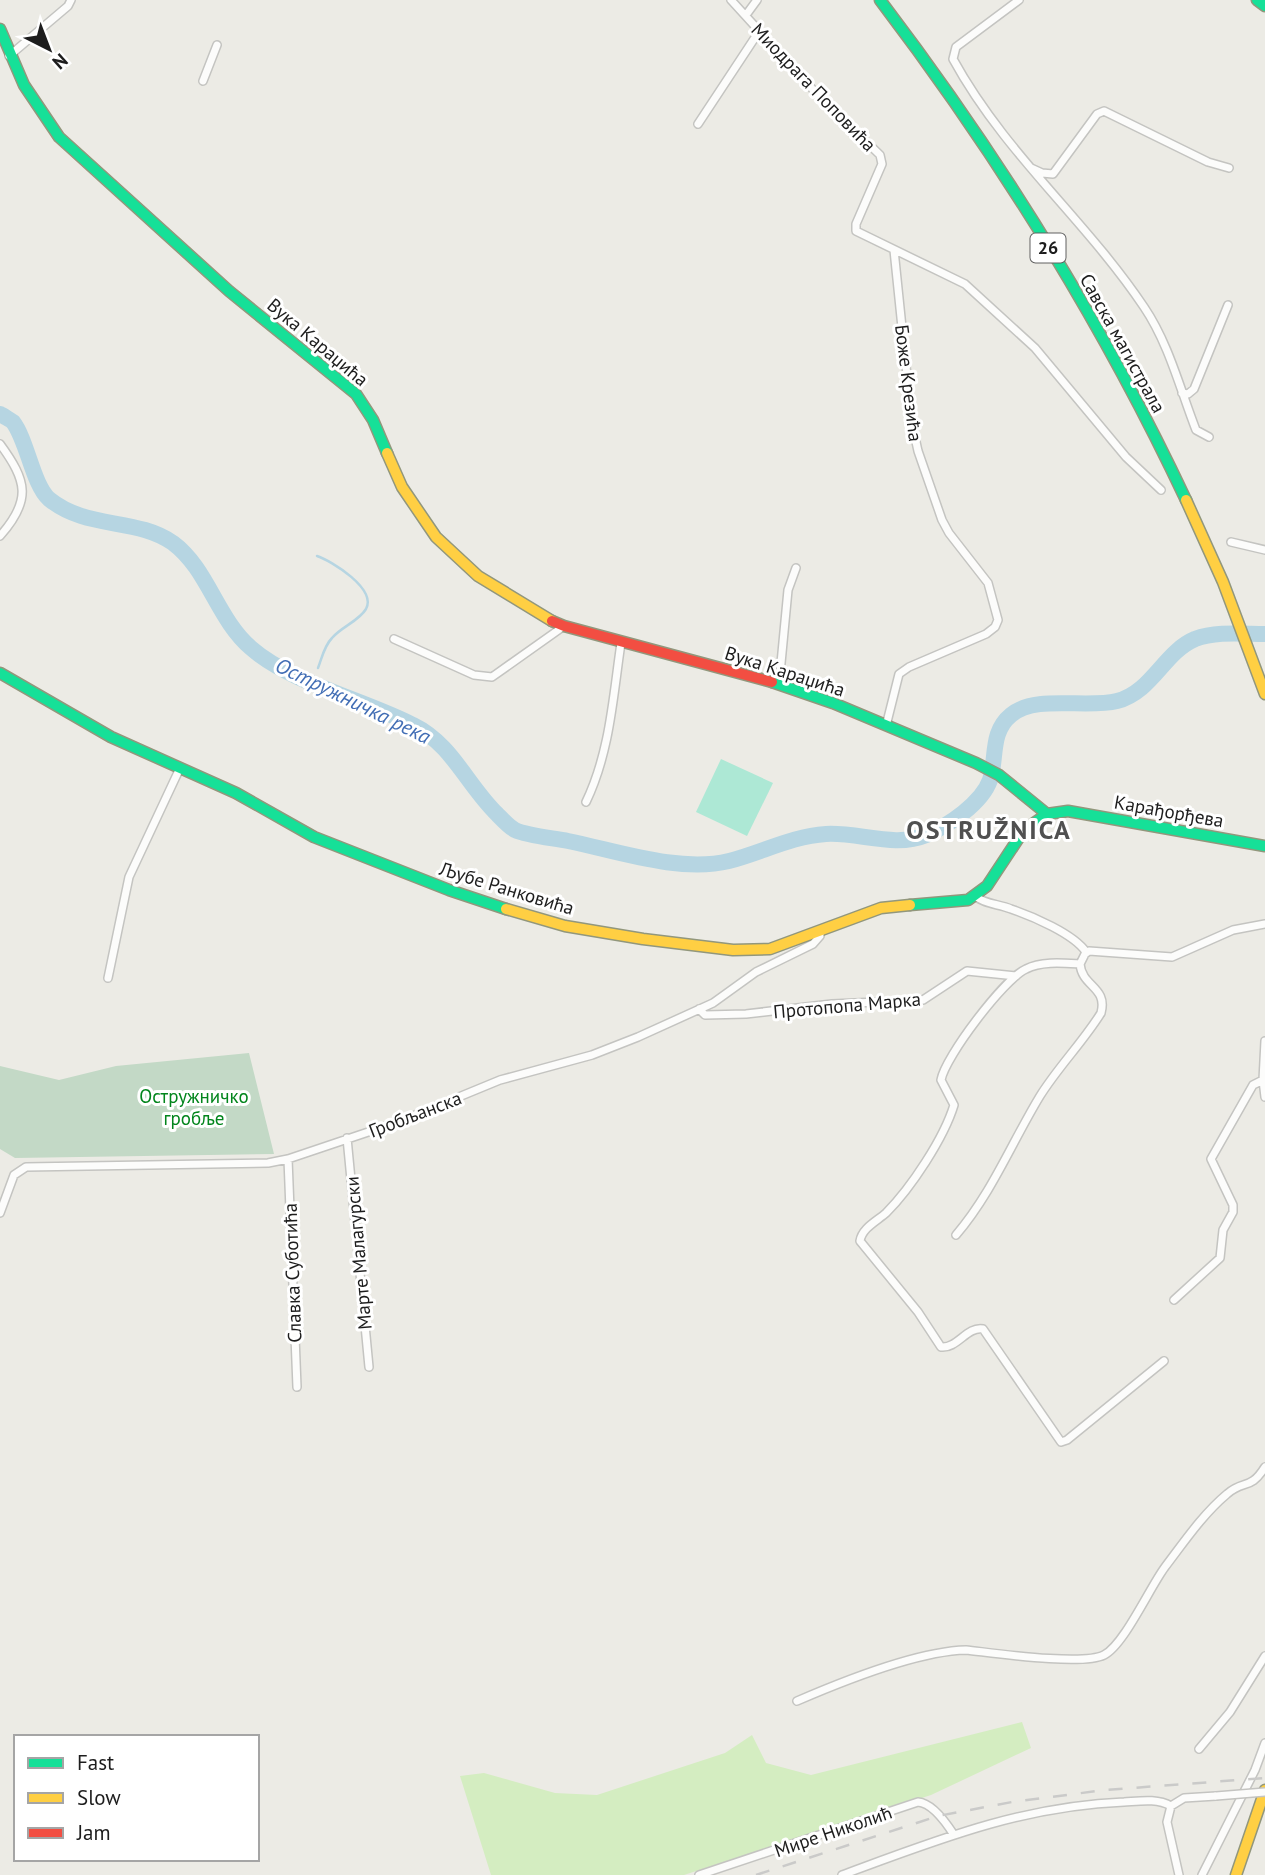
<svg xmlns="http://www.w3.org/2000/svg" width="1265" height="1875" font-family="'PT Sans',sans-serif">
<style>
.grass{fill:#d4edc1}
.cemetery{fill:#c3d9c6}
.pitch{fill:#ade8d5}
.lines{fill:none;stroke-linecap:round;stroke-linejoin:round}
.stream{stroke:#b6d5e2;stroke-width:2.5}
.river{stroke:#b6d5e2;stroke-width:16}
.street-casing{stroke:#c4c4c1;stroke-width:10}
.fast-casing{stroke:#92977c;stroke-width:13}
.slow-casing{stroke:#92977c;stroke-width:13}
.jam-casing{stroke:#92977c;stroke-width:13}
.street{stroke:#fcfcfb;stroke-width:7}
.fast{stroke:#16e098;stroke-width:10}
.slow{stroke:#ffcf43;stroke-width:10}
.jam{stroke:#f24e42;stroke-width:10}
.rail{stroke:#cacac9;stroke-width:2.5;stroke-dasharray:14 14;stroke-linecap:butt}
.street-bridge-casing{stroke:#c4c4c1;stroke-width:10;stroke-linecap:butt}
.street-bridge{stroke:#fcfcfb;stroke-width:7}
.labels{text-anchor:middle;stroke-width:6;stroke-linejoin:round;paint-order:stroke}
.shield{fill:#fff;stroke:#616161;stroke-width:2}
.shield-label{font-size:18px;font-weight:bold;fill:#1d1d1d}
.street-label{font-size:19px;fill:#1d1d1d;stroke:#fff}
.park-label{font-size:19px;fill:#02851c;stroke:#fff}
.water-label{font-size:21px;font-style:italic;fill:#426eb5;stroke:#fff}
.district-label{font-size:26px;font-weight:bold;letter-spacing:2px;fill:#505050;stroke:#fff}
</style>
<rect width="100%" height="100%" fill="#ecebe5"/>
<path class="grass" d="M1022 1722 1031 1748 931 1795 684 1875H491L460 1776 484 1773 555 1793 597 1795 725 1753 752 1735 766 1763 811 1775Z"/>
<path class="cemetery" d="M249 1053 274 1154 15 1158 0 1149V1066L59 1080 116 1066Z"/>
<path class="pitch" d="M721 759 773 783 747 836 696 812Z"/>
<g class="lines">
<path class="stream" d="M317 556C332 561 377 589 366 609 359 621 341 627 332 638 324 646 322 658 318 668"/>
<path class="river" d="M0 414C2 415 12 421 13 422 27 440 33 485 49 499 87 530 136 517 173 543 208 569 217 619 251 648 291 683 365 700 413 725 452 744 467 785 497 814 502 819 509 827 515 830 528 836 553 838 568 841 617 851 680 873 729 861 761 853 792 836 826 834 859 832 895 848 926 835 948 826 982 803 990 780 997 758 990 732 1011 715 1036 694 1086 709 1117 701 1152 692 1164 652 1195 639 1216 631 1243 634 1265 634"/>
<defs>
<path id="street" d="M731 0 816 93 880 155 882 164 856 224V231L965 284 1035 348 1126 457 1161 490
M1019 0 956 47 953 59C1005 154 1085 219 1144 307 1169 344 1180 389 1196 430L1209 437
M746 15 757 0
M9 56 68 6 71 0
M203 81 217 45
M698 124 756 36 758 29
M1031 168 1042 173 1053 174 1097 114 1104 111 1208 162 1229 168
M1182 393 1188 394 1194 389 1228 305
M0 444C27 481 32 500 0 536
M1231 542 1265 550
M394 639 474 675 492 677 564 626
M779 684 788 590 796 568
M886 726 899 674 909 667 986 634 995 627 998 620 988 583 949 533 942 520 918 451 912 424 894 250
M586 802C610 752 613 697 621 643
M975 896C984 904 999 904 1011 909 1032 916 1074 934 1086 952
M1080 964C1063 963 1041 961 1026 969 1004 979 945 1057 941 1080L954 1105C944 1138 911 1188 886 1213 877 1221 862 1228 860 1241L918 1312 941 1347C957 1349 967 1326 983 1329L1061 1442 1067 1440 1164 1361
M1080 964 1085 954 1089 951 1172 957 1233 930 1265 924
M108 978 129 877 180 768
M699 1009 705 1015 746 1014 832 1004 923 1000 967 971 1016 976
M1265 1041 1263 1080 1265 1097
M347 1138 369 1367
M288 1159 297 1387
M0 1213 14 1175 26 1167 268 1163 288 1159 398 1122 500 1080 592 1055 638 1037 713 1003 756 972 813 944 820 936V931
M956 1235C992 1193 1012 1142 1040 1096 1058 1067 1083 1042 1101 1013 1108 987 1082 987 1080 964
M1174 1300 1220 1258 1223 1230 1233 1212V1205L1211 1159 1253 1085 1263 1080
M797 1701C841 1682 919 1651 966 1650 994 1653 1082 1666 1104 1655 1124 1645 1150 1587 1165 1567 1184 1542 1203 1514 1227 1494 1244 1479 1250 1491 1265 1467
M1199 1749 1230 1712 1265 1656
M699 1875 918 1802C932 1803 947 1824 954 1835
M842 1875C937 1840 1022 1806 1124 1802 1140 1801 1157 1798 1171 1806
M1179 1875 1167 1822 1171 1806 1184 1798 1216 1796
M1202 1875 1255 1770 1265 1743"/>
<path id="fast" d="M880 0C998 155 1103 324 1186 500
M1257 0 1265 6
M0 29 24 85 59 137 229 291 356 394 373 420 387 453
M0 673 111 737 236 793 314 837 449 890 506 909
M772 682 833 703 976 763 999 775 1047 814
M910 905 968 900 987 886 1024 830 1047 814 1068 811 1265 846"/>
<path id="slow" d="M387 453 402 487 436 537 478 576 552 621
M1186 500 1223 582 1265 694
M506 909 565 926 643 939 733 950 770 949 881 908 910 905
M1236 1875 1265 1790"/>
<path id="jam" d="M552 621 564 626 772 682"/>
</defs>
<use href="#street" class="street-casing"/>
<use href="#fast" class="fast-casing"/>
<use href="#slow" class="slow-casing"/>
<use href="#jam" class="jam-casing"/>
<use href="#street" class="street"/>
<use href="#fast" class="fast"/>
<use href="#slow" class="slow"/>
<use href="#jam" class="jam"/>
<path class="rail" d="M756 1875 938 1816 1012 1802 1105 1790 1265 1778"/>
<defs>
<path id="street-bridge" d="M1216 1796 1265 1792"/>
</defs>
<use href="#street-bridge" class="street-bridge-casing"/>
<use href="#street-bridge" class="street-bridge"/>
</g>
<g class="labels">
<rect class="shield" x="1030.5" y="233.5" width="35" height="29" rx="5"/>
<g class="shield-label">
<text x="1048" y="254">26</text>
</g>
<g class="street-label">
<text transform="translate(814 87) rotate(46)" y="7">Миодрага Поповића</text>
<text transform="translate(318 342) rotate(40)" y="7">Вука Караџића</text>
<text transform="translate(1123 343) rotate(61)" y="7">Савска магистрала</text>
<text transform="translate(909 383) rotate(83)" y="7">Боже Крезића</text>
<text transform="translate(785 671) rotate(18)" y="7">Вука Караџића</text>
<text transform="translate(1169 811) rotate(10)" y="7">Карађорђева</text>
<text transform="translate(507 888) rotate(17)" y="7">Љубе Ранковића</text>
<text transform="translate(847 1005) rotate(-5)" y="7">Протопопа Марка</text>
<text transform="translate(415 1114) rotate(-21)" y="7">Гробљанска</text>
<text transform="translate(358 1253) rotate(-95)" y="7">Марте Малагурски</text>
<text transform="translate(292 1273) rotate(-92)" y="7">Славка Суботића</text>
<text transform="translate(833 1831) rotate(-19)" y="7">Мире Николић</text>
</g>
<g class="park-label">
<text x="194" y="1103">Остружничко<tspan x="194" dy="22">гробље</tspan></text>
</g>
<g class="water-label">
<text transform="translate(353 701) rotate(26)" y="7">Остружничка река</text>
</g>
<g class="district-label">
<text x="989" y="839">OSTRUŽNICA</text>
</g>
</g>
<rect x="14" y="1735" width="245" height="126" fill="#ffffff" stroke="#a5a5a5" stroke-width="2"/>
<rect x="28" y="1758" width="35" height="10" fill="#16e098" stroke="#a5a5a5" stroke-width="2"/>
<text x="77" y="1770" font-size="21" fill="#1d1d1d">Fast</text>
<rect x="28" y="1793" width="35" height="10" fill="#ffcf43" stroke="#a5a5a5" stroke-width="2"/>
<text x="77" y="1805" font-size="21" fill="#1d1d1d">Slow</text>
<rect x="28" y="1828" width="35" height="10" fill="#f24e42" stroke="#a5a5a5" stroke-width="2"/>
<text x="77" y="1840" font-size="21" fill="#1d1d1d">Jam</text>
<g transform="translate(49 49) rotate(138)" stroke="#ffffff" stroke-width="5" paint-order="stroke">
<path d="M0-5L12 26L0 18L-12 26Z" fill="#1d1d1d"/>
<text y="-10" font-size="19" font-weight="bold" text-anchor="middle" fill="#1d1d1d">N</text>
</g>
</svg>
